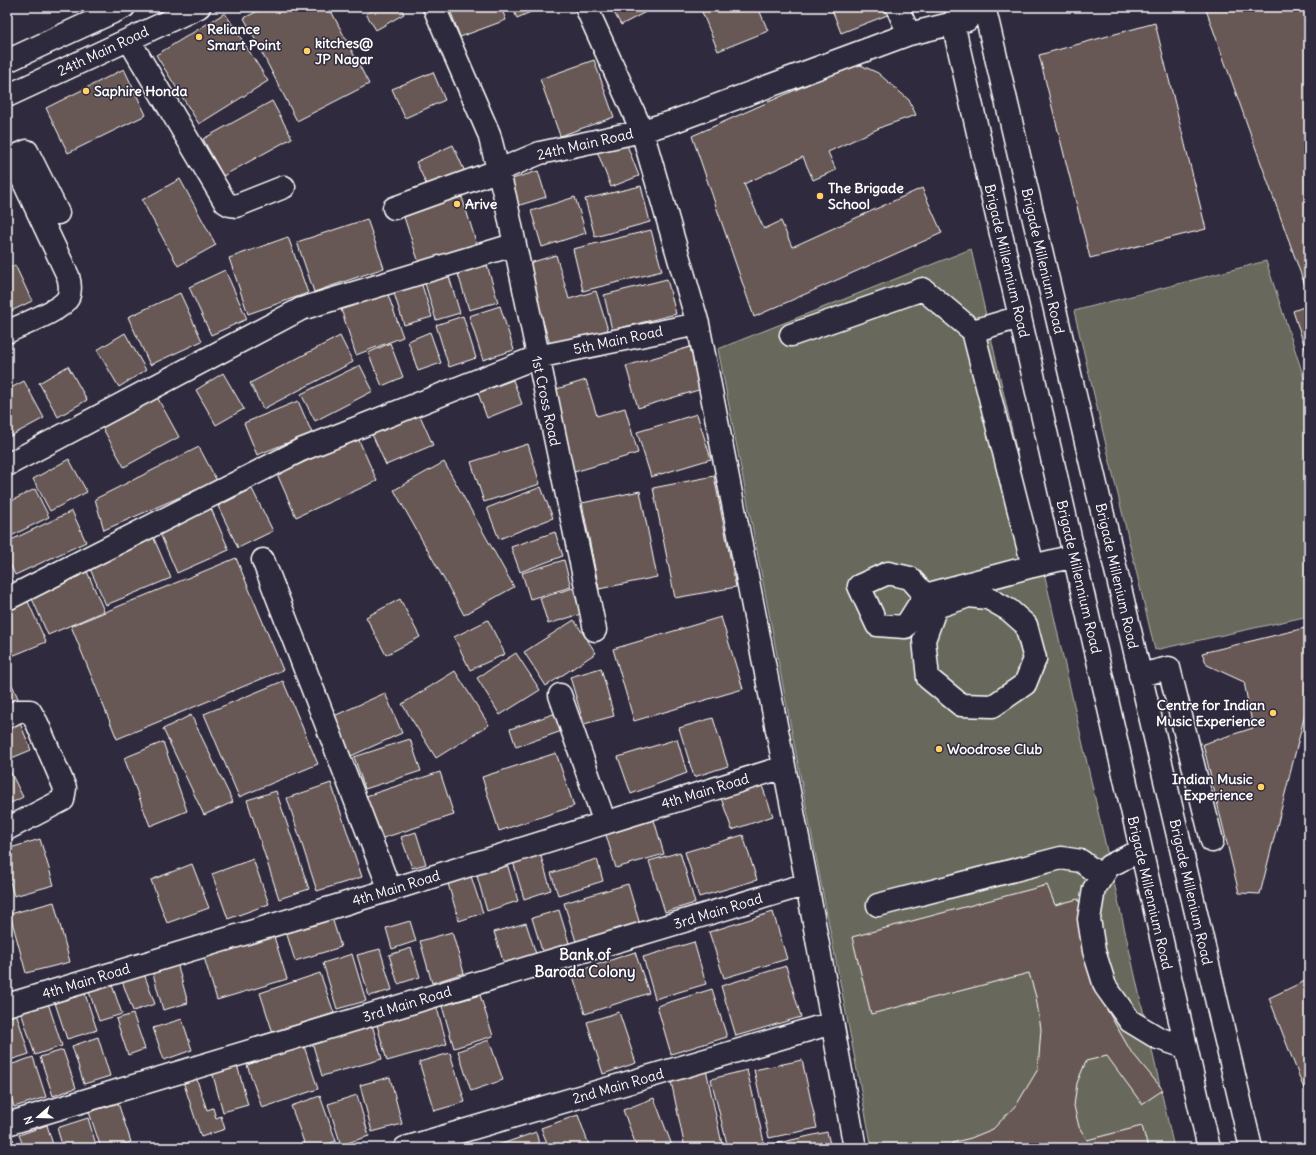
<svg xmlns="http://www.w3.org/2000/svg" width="1316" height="1155" font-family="Delius,sans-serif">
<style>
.green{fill:#67695b;stroke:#b3b4ad}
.building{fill:#675955;stroke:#fff}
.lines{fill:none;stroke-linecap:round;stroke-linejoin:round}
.minor-casing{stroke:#fff;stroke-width:25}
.minor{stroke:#2f2a3d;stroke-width:22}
.poi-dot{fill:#ffd166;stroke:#2f2a3d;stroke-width:1.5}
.labels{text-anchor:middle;stroke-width:3;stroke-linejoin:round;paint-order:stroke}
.poi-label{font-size:14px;font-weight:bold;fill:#fff;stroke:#2f2a3d;text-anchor:start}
.street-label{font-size:14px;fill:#fff;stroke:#2f2a3d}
.neighbourhood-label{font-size:15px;font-weight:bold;fill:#fff;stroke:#2f2a3d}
</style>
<rect width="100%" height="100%" fill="#2f2a3d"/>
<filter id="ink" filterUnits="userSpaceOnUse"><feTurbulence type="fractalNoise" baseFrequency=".025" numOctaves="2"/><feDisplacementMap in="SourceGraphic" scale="8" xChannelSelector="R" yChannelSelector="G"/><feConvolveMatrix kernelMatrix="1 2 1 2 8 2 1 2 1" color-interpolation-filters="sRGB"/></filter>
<g filter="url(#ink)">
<path class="green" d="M971 249 1174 1148H872L718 349Z
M1266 261 1309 393V616L1155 650 1074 311Z"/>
<path class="building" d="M266 7H329L369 84 297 121 244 18Z
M377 7H400L404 14 376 30 366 14Z
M449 7H501L506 20 460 37Z
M512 7H542L517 18Z
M611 7H655L621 25Z
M700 7H758L768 31 718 51Z
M831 7H887L890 14 841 33Z
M1205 7H1309V277L1303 280Z
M225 13 268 81 199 124 156 55Z
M1155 23 1206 229 1090 258 1039 55Z
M594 60 614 117 560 136 540 79Z
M856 63 878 73 909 100 916 115 884 126 828 152 836 170 813 180 803 157 744 184 764 229 781 221 792 247 922 188 942 233 754 317 692 136Z
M124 69 146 115 68 153 46 108Z
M433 72 445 100 405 118 392 89Z
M272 101 292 138 223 176 203 139Z
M625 140 639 176 611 187 597 151Z
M453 145 465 172 428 188 416 162Z
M538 171 546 197 517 206 509 180Z
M180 179 216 245 178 266 142 200Z
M641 186 650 222 595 237 585 199Z
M462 197 477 245 419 263 403 214Z
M575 197 586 233 542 247 531 211Z
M367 219 384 268 314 292 297 242Z
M651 230 662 271 583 291 573 249Z
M288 237 308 293 248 314 229 258Z
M556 255 569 299 596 291 608 330 551 348 526 264Z
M15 265 32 301 7 313V269Z
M487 265 498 302 469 310 458 274Z
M225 270 247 319 211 335 189 287Z
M448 273 460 313 436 320 424 280Z
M1309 277V297L1303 280Z
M667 279 676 314 612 330 604 295Z
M421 282 432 317 404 325 393 290Z
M386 289 403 337 356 355 340 306Z
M180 293 202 341 150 365 128 317Z
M1309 305V360L1293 311Z
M500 306 514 350 483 360 469 316Z
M463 316 476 358 449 367 436 325Z
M430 332 441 363 418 371 408 341Z
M125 333 146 370 119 387 97 350Z
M340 336 353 362 263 409 250 383Z
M390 343 403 377 382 386 368 353Z
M690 347 702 389 638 408 626 366Z
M360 365 373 391 315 421 301 394Z
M68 366 87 400 58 417 39 383Z
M223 373 244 409 216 425 196 390Z
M513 380 522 404 487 418 478 393Z
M586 380 597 416 625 408 638 453 571 473 547 392Z
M24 381 44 418 7 438V390Z
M156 395 179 437 124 467 101 425Z
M298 401 312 433 257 455 244 423Z
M418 411 433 445 386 465 371 432Z
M697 414 711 459 651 477 637 432Z
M358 438 377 481 296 517 277 474Z
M528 444 540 484 484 502 471 462Z
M199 447 217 481 104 530 95 499Z
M69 459 87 492 50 511 33 479Z
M444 462 514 587 464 615 394 490Z
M714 476 736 587 675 598 653 488Z
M541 487 553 518 499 539 487 508Z
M35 489 49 517 7 538V503Z
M252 489 273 531 238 548 218 506Z
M640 491 657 577 599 589 582 503Z
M210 506 229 550 177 573 158 529Z
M72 511 86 542 15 575 7 557V542Z
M555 532 563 556 520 572 511 547Z
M152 534 171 578 106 605 87 562Z
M236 558 283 670 117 739 71 626Z
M564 560 571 587 530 599 522 573Z
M86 569 104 611 48 635 30 594Z
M7 571 13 583 7 586Z
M573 588 581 614 548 624 540 598Z
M26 597 46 642 7 658V605Z
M400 599 420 637 386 655 366 617Z
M721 617 743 689 634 721 613 649Z
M488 620 505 654 470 670 454 637Z
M574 620 596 653 546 686 524 652Z
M1309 627V698L1260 894 1239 893 1203 744 1253 728 1244 682 1207 665 1202 653Z
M516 653 540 690 500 715 477 678Z
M601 668 614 716 584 724 570 677Z
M455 671 489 725 436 758 402 704Z
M7 673 20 703 7 708Z
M283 681 318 764 239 797 204 714Z
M385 693 402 733 351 756 334 716Z
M556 713 562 731 516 747 510 729Z
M191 715 233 802 204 815 163 729Z
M713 718 728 766 694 777 679 728Z
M20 723 31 750 7 760V728Z
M410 739 421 771 365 789 354 757Z
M677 739 687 773 631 794 618 757Z
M163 742 187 811 150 826 124 758Z
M556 753 574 806 499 831 482 777Z
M9 769 23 797 7 805V770Z
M440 772 454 815 377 840 363 797Z
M760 780 773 816 732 830 720 795Z
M331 783 362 877 317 891 287 798Z
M276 791 309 889 279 899 247 800Z
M654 820 664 854 616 868 606 835Z
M416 832 426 864 412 868 401 837Z
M743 835 757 880 699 897 685 852Z
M40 839 54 885 14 896 7 871V849Z
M539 850 551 890 524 899 512 858Z
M680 852 695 903 665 912 649 861Z
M253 859 269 904 228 919 212 874Z
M597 859 603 881 558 895 551 873Z
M506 860 518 901 487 911 475 869Z
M192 864 209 908 167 923 151 880Z
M469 870 483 913 459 921 446 877Z
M628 884 641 928 578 948 564 903Z
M1047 885 1055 905 1078 899 1087 923 1098 994 1130 1050 1163 1090 1142 1104 1107 1056 1086 1061 1077 1083 1074 1106 1079 1127 1087 1140 1142 1126 1148 1148H953L952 1143 971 1138 993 1129 1017 1104 1038 1069 1041 1029 1036 997 1029 973 871 1014 852 937Z
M54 902 70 962 26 973 10 914Z
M559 910 570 946 543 954 532 918Z
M330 911 341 947 295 961 284 925Z
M773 912 787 959 724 978 709 932Z
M410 921 416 941 392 949 386 928Z
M526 923 537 957 505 967 494 932Z
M272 930 287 979 217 1000 202 951Z
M452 932 464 973 432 983 420 941Z
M694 942 706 984 655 999 643 957Z
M411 948 420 977 398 984 389 955Z
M380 949 392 990 369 996 357 955Z
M635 952 649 993 585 1014 572 973Z
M352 954 366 1001 337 1009 323 963Z
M177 963 188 1003 163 1010 152 970Z
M786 966 801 1017 736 1036 721 986Z
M143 971 155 1004 133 1011 121 978Z
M320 973 334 1013 273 1033 260 993Z
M1309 979V1087L1304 1089 1269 998Z
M111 982 122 1014 99 1021 88 989Z
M712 989 727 1037 671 1054 657 1006Z
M85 994 97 1030 67 1039 55 1003Z
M480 995 493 1036 454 1048 442 1006Z
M435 1001 447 1044 387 1061 375 1018Z
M48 1003 62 1046 35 1055 21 1012Z
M15 1009 29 1054 7 1061V1012Z
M619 1012 636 1063 603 1074 587 1022Z
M133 1014 145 1049 128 1055 116 1019Z
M370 1018 382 1059 322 1076 310 1035Z
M182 1019 192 1050 164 1060 153 1028Z
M98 1037 110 1076 84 1084 72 1046Z
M489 1040 503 1080 471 1091 458 1051Z
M304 1046 318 1089 262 1108 247 1065Z
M63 1050 76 1088 53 1096 40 1057Z
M450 1053 465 1102 434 1111 419 1062Z
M33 1057 46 1097 14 1107 7 1085V1066Z
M802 1060 817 1128 769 1138 754 1070Z
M236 1061 248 1105 223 1112 211 1068Z
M706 1069 722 1144 704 1148H685L670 1076Z
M747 1070 764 1142 741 1148H728L711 1079Z
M195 1074 207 1110 213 1108 216 1118 221 1116 225 1129 201 1137 182 1078Z
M390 1077 402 1124 372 1132 360 1085Z
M357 1095 369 1136 341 1145 328 1104Z
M320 1096 336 1141 317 1148H306L291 1106Z
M654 1098 673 1148H637L623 1110Z
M118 1103 131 1142 111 1148H101L89 1112Z
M578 1115 590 1148H549L541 1128Z
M88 1118 97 1148H63L57 1128Z
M47 1125 54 1148H24L19 1135Z
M536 1132 540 1148H497L496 1146Z
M827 1132 831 1148H756Z
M13 1139 16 1148H7V1141Z"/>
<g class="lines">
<defs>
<path id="minor" d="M434 7 489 134 505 197 595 630
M586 7 642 131 698 324 807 884 855 1148
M897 7 909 34
M962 7 953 23 1209 1148
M978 7 986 15 988 23 1251 1148
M129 40 225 202 230 205 236 206 284 187
M7 61 124 7
M7 96 199 7
M7 160 27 151 58 213
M394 208 497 171 540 153 642 131 672 122 909 34 967 20
M7 332C21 325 61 311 68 298 71 291 70 283 68 276L12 157
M791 335 923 289 973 331 1020 317
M7 465 301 309 513 245
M263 560 390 890
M1033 566 1074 556
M925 595 905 627 877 625 859 586 888 573 910 578 925 595 1033 566 973 331
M963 598 936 607 924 640 928 678 961 705 993 706 1025 684 1035 659 1026 625 1009 610 988 598 968 596
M7 599 301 450 537 357 698 324
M1140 675 1169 668 1212 841
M560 695 605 823
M7 717 18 711H30L37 723 65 788 63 800 7 829
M1141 850 1109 866 1094 889 1089 919 1094 951 1105 986 1130 1021 1158 1038 1185 1047
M878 905 1061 858 1081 861 1102 877
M7 1005 390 890 784 767
M7 1124 807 884
M405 1148 832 1023"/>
</defs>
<use href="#minor" class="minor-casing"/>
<use href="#minor" class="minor"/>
</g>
</g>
<g class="poi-dot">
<circle cx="199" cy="37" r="4"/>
<circle cx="307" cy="51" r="4"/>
<circle cx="86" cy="91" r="4"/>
<circle cx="820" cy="196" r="4"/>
<circle cx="457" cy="204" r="4"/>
<circle cx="1273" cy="713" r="4"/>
<circle cx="939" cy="749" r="4"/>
<circle cx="1261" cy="787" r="4"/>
</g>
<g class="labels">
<g class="poi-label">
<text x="207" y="34">Reliance<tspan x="207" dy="16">Smart Point</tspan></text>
<text x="315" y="48">kitches@<tspan x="315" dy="16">JP Nagar</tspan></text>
<text x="94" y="96">Saphire Honda</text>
<text x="828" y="193">The Brigade<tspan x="828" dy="16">School</tspan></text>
<text x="465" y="209">Arive</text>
<text x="1265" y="710" text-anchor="end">Centre for Indian<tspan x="1265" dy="16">Music Experience</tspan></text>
<text x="947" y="754">Woodrose Club</text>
<text x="1253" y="784" text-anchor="end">Indian Music<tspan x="1253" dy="16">Experience</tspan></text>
</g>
<g class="street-label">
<text transform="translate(103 51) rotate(-25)" y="5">24th Main Road</text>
<text transform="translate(585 144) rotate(-13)" y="5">24th Main Road</text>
<text transform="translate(1007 261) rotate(77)" y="5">Brigade Millennium Road</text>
<text transform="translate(1043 261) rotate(77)" y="5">Brigade Millenium Road</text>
<text transform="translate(618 340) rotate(-12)" y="5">5th Main Road</text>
<text transform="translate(546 401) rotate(78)" y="5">1st Cross Road</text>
<text transform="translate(1117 576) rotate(77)" y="5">Brigade Millenium Road</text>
<text transform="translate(1079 577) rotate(77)" y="5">Brigade Millennium Road</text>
<text transform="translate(705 791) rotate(-17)" y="5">4th Main Road</text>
<text transform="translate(396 888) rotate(-17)" y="5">4th Main Road</text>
<text transform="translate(1191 892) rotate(77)" y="5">Brigade Millenium Road</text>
<text transform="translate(1150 893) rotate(77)" y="5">Brigade Millennium Road</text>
<text transform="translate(718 911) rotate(-17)" y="5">3rd Main Road</text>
<text transform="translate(86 981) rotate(-17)" y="5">4th Main Road</text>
<text transform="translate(407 1004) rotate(-17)" y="5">3rd Main Road</text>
<text transform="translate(618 1086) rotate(-16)" y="5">2nd Main Road</text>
</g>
<g class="neighbourhood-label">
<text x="585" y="960">Bank of<tspan x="585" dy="17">Baroda Colony</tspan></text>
</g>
</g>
<rect width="1316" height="1155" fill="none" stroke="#2f2a3d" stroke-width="24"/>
<rect x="12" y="12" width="1292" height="1131" fill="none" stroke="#fff" stroke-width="1.5" filter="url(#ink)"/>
<g transform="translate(38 1117) rotate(250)" stroke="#2f2a3d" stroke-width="3" paint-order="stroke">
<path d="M0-3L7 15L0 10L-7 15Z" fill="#ffffff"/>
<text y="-6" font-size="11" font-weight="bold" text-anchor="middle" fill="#ffffff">N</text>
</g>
</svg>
